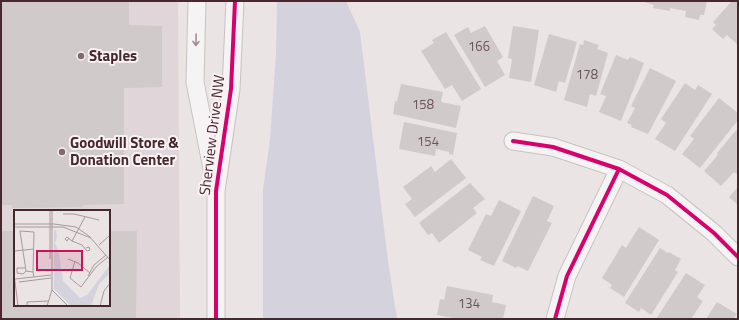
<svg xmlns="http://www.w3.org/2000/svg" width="739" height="320" font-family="'Titillium Web',sans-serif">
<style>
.built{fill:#e0d5d8;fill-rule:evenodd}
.green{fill:#d4d2dd}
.building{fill:#d0cacb}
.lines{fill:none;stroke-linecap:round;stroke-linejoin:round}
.street-casing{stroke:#c8c2c3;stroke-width:19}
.street{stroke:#f6f3f4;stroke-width:17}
.cycleway-casing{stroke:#f9f2f4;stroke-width:6}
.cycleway{stroke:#d6006c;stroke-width:4}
.oneway{stroke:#9e8e92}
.poi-dot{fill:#7f6a6f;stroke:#f9f2f4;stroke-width:1.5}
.labels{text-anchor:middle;stroke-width:4;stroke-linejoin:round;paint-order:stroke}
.number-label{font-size:13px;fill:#6a5258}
.poi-label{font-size:15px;font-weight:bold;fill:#46282f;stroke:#f9f2f4;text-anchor:start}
.street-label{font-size:15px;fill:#46282f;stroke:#f9f2f4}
.inset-road{fill:none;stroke:#a8999c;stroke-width:1}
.view{fill:#c2185b;fill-opacity:0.15;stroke:#c2185b;stroke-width:2}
.inset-edge{fill:none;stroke:#46282f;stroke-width:2}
</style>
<rect width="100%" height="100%" fill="#eae4e5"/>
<path class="built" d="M1 1H178L180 319H1ZM15 211H109V305H15Z"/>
<path class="green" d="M277 1H346L360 32 388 261 397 319H263V189L270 140 276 53Z"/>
<path class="building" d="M1 1H129V25L162 26V87L124 88V204L83 205V207L12 208V205H1Z
M640 1H707L704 15H700L699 20 685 17 686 11 670 8V11L653 8 654 5Z
M732 1H738V45L727 35 723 39 712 29 716 25 713 22Z
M485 26 503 57 497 61 505 75 485 87 454 35 468 27 471 33Z
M513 26 539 30 531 82 509 78 512 59 508 58Z
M446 32 481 89 462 101 452 85 445 89 421 51 434 43 432 40Z
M549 34 577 42 565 83 559 81 556 92 534 85Z
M584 40 599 45 597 49 608 53 596 96 590 94 587 107 564 100 580 44 583 45Z
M616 55 628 60 630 57 644 63 621 121 599 112 606 96 600 94Z
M650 68 676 81 648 134 631 127 632 125 627 123 635 108 631 106Z
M685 83 695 90 698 85 712 94 675 151 655 139 666 123 661 119Z
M401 84 443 92 441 102 461 106 456 128 393 114 395 101 397 102Z
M719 98 738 113V120L700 168 682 154 694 139 690 136Z
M404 122 457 133 453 155 449 154V152L436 149 435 156 399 149Z
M738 128V173L737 174 734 172 721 186 704 171 718 155 717 153Z
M451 159 466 178 415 217 405 204 412 199 403 187 431 166 435 172Z
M470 183 485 199 473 208 477 213 439 243 432 233 428 235 419 223Z
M738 187V205L729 197Z
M533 196 554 206 547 221 552 223 528 271 517 266 516 268 502 261Z
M499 200 521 211 494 266 480 260 482 257 468 250 486 214 491 216Z
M639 227 659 240 624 297 610 288 612 285 602 278 622 245 626 248Z
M1 231H15V305H109V231H137L136 319H1Z
M660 248 668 253 669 252 681 259 675 270 678 272 651 315 641 308 639 312 625 303Z
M686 273 705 285 697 297 703 301 691 319H656Z
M447 286 493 295 492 302 506 305 503 319H459L437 315 440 299 444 300Z
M717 302 737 314 733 319H706Z"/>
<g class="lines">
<defs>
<path id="street" d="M197 1 195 82 214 179
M513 141 553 147 619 169 667 195 714 233 738 257
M216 319V191L231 89 235 1
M555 319 567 276 619 169"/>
</defs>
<use href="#street" class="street-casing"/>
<use href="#street" class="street"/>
<defs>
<path id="cycleway" d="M513 141 553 147 619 169 667 195 714 233 738 257
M216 319V191L231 89 235 1
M555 319 567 276 619 169"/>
</defs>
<use href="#cycleway" class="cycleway-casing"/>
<use href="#cycleway" class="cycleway"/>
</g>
<defs><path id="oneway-shaft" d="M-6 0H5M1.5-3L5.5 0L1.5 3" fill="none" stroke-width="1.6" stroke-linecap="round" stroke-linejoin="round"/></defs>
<use class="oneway" href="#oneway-shaft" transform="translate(196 40) rotate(91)"/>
<g class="poi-dot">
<circle cx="81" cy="56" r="4"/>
<circle cx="62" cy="152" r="4"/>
</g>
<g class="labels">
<g class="number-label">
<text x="479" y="51">166</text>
<text x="587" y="79">178</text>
<text x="423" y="109">158</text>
<text x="428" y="146">154</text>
<text x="469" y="308">134</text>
</g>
<g class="poi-label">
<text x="89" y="61">Staples</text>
<text x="70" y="148">Goodwill Store &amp;<tspan x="70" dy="17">Donation Center</tspan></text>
</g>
<g class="street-label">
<text transform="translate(212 135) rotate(-83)" y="5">Sherview Drive NW</text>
</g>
</g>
<g transform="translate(14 210)">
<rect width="96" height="96" fill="#eae4e5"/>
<path d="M42 19 43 28 41 33 45 43 49 71 66 88 73 85 96 55 92 50 96 53V63L85 74 77 96H57L40 79V22Z" fill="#d4d2dd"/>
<path class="inset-road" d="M36 0V49M49 4H60L85 10M71 7 58 31 68 35 73 41 76 40 75 37 72 38M1 14H40L62 17 75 26 96 50M0 17H49L77 28M55 28 53 31 51 29 53 27 58 31M85 35 96 25M0 41 20 39M54 49 64 53 76 63M61 51 56 68 67 77 82 57 94 47M11 58H3V63L9 64 12 61M19 62 20 22 6 21 12 61 19 62 20 67M0 64 4 96M74 66 80 55 92 45M1 69 37 65M5 72 37 68M38 80 54 96M13 96V92L35 91M33 96 38 80V0M86 96 90 81 96 73"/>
<path class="view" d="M23 41H68V60H23Z"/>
<rect width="96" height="96" class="inset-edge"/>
</g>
<rect width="739" height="320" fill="none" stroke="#46282f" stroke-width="4"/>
</svg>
